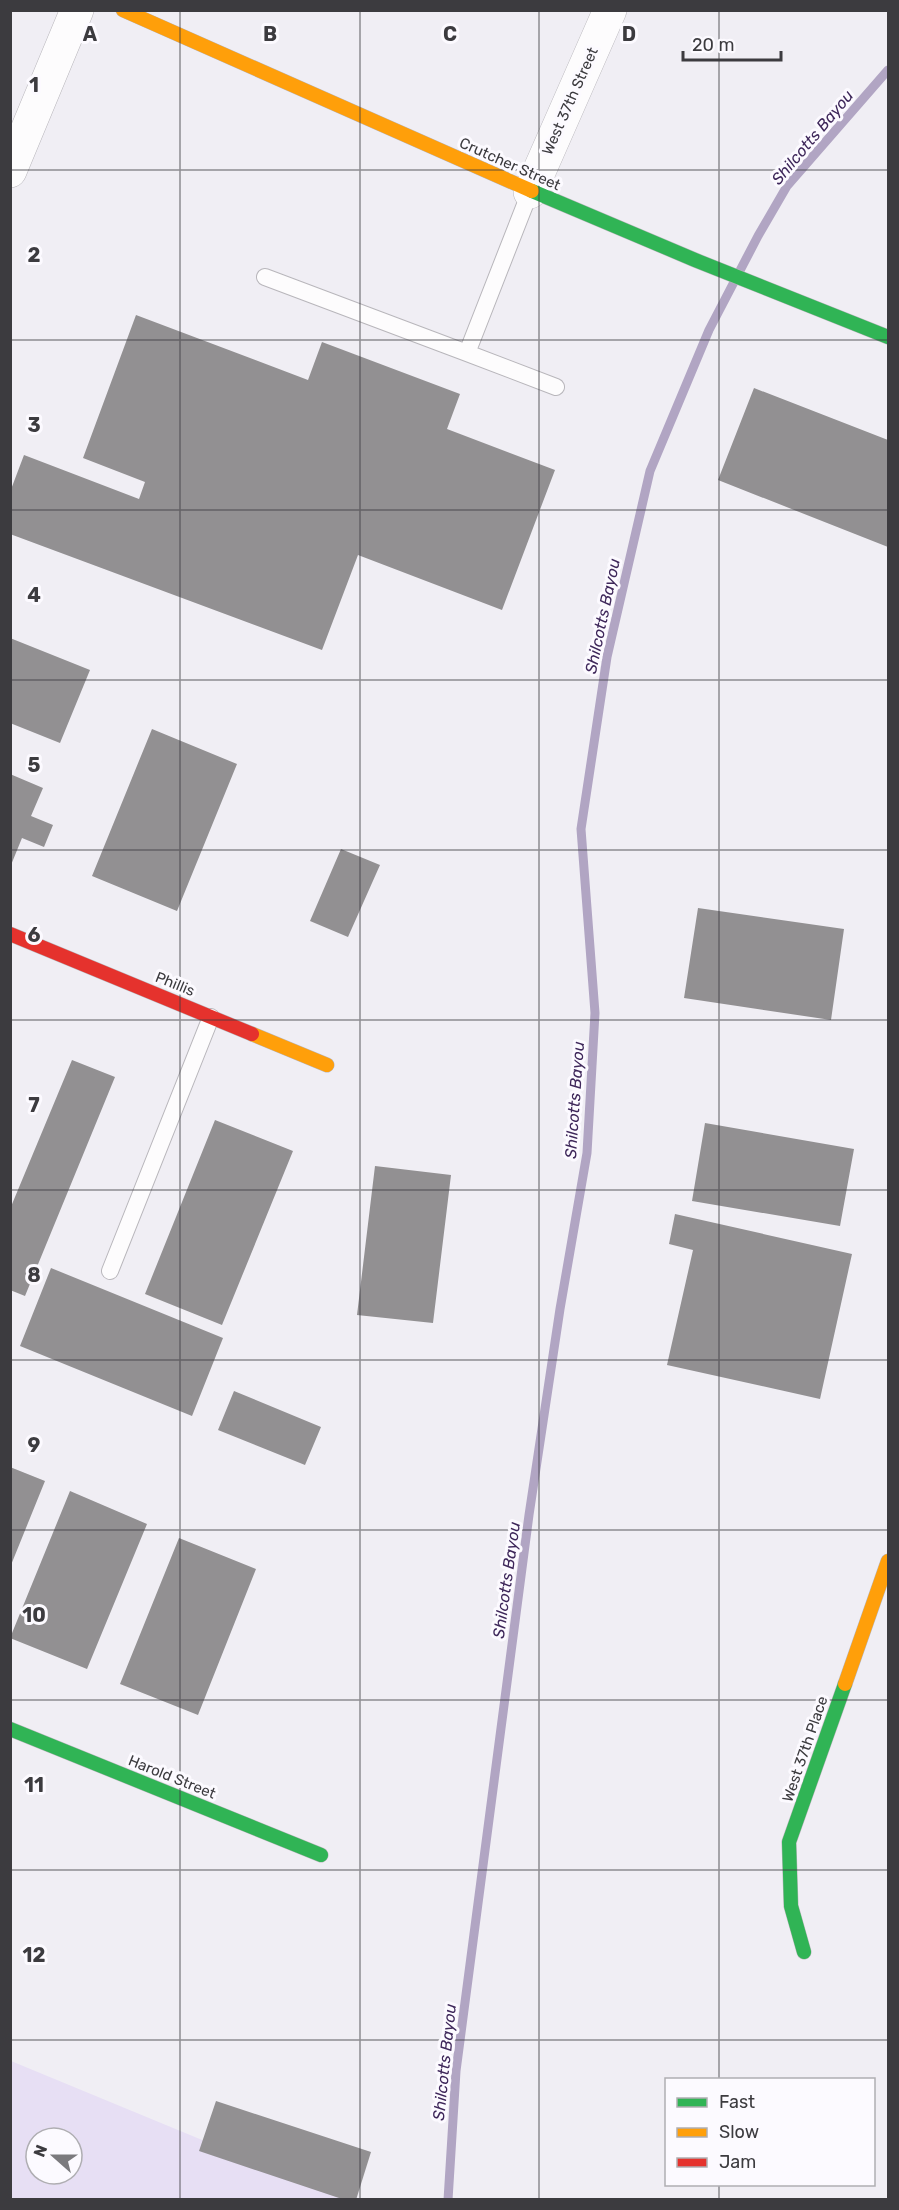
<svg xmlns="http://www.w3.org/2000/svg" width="899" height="2210" font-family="Rubik,sans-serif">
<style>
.green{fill:#e7dff4;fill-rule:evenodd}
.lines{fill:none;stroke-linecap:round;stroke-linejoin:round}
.stream{stroke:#b1a5c3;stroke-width:9}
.building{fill:#929092}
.lane-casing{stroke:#b8b6bb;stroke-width:18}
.street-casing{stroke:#b8b6bb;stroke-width:34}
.fast-casing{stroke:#b8b6bb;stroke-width:15}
.slow-casing{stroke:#b8b6bb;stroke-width:15}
.jam-casing{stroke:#b8b6bb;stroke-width:15}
.lane{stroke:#fdfcfd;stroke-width:16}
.street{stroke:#fdfcfd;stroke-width:33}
.fast{stroke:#30b455;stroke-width:14}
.slow{stroke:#ff9f0a;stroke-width:14}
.jam{stroke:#e5322d;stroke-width:14}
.grid{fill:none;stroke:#3c3b3f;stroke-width:1.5;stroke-opacity:0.55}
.labels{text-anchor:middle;stroke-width:6;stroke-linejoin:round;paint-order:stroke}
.street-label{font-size:15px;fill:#3c3b3f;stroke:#fcfaff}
.water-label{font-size:16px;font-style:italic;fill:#3e275a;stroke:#fcfaff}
.grid-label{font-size:20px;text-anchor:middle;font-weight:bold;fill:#3c3b3f;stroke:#fcfaff;stroke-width:6;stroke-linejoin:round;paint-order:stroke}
</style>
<rect width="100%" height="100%" fill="#f0eef4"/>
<path class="green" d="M11 2061 345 2199H11ZM36 2138H72V2174H36Z"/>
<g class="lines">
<path class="stream" d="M448 2200 456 2071 529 1515 560 1309 587 1153 595 1013 581 829 607 657 650 471 709 330 758 236 787 186 888 70"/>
</g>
<path class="building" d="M136 315 308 380 322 342 460 394 447 429 555 470 502 610 358 555 322 650 10 534V492L24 455 139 499 145 482 83 458Z
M754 388 888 440V547L718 480Z
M10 638 90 670 60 743 10 723Z
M152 729 237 764 177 911 92 876Z
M10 774 43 788 31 816 53 825 44 847 22 838 11 865Z
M341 849 380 865 348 937 310 921Z
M698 908 844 929 831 1020 684 998Z
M72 1060 115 1077 25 1296 10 1290V1209Z
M215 1120 293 1151 222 1325 145 1294Z
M705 1123 854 1149 840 1226 692 1201Z
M375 1166 451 1175 433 1323 357 1315Z
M675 1214 852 1254 820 1399 667 1365 693 1250 669 1244Z
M51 1268 223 1338 192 1416 20 1346Z
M234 1391 321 1427 305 1465 218 1430Z
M10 1467 45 1481 11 1565H10Z
M70 1491 147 1524 87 1669 10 1638Z
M179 1538 256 1569 198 1715 120 1684Z
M216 2101 371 2152 356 2200H345L199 2151Z"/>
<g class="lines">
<defs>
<path id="lane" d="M265 277 467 353 530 192
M467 353 556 387
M110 1271 211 1017"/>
<path id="street" d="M10 171 77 10
M530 192 610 10"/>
<path id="fast" d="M532 191 695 260 888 337
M10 1729 321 1855
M804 1952 791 1906 789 1842 845 1684"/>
<path id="slow" d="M123 10 532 191
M252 1034 327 1065
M845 1684 888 1561"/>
<path id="jam" d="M10 934 252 1034"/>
</defs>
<use href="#lane" class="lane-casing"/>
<use href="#street" class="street-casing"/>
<use href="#fast" class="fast-casing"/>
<use href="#slow" class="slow-casing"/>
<use href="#jam" class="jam-casing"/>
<use href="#lane" class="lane"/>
<use href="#street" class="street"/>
<use href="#fast" class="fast"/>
<use href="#slow" class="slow"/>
<use href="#jam" class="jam"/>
</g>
<path class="grid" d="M180 10V2200M360 10V2200M539 10V2200M719 10V2080M10 170H888M10 340H888M10 510H888M10 680H888M10 850H888M10 1020H888M10 1190H888M10 1360H888M10 1530H888M10 1700H888M10 1870H888M10 2040H888M719 2184V2200"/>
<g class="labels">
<g class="street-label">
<text transform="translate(570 101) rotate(-66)" y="5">West 37th Street</text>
<text transform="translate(510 164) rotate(24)" y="5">Crutcher Street</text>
<text transform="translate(175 984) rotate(22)" y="5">Phillis</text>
<text transform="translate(805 1749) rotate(-71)" y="5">West 37th Place</text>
<text transform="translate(172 1777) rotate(22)" y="5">Harold Street</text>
</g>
<g class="water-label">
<text transform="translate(812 137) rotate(-50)" y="6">Shilcotts Bayou</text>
<text transform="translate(602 616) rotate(-78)" y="6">Shilcotts Bayou</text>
<text transform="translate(574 1100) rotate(-86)" y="6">Shilcotts Bayou</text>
<text transform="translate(506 1580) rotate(-82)" y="6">Shilcotts Bayou</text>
<text transform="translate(444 2062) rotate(-84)" y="6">Shilcotts Bayou</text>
</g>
</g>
<g class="grid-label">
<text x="90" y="41">A</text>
<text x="270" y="41">B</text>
<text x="450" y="41">C</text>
<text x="629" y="41">D</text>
<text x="34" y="92">1</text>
<text x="34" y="262">2</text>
<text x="34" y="432">3</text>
<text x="34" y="602">4</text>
<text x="34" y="772">5</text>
<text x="34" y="942">6</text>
<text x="34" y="1112">7</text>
<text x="34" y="1282">8</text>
<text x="34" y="1452">9</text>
<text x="34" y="1622">10</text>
<text x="34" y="1792">11</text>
<text x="34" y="1962">12</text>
</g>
<rect width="899" height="2210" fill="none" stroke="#3c3b3f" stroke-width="24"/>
<rect x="665" y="2078" width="210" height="108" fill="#fcfaff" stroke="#afaeb2" stroke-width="1.5"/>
<rect x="677" y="2098" width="30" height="9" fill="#30b455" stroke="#afaeb2" stroke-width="1.5"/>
<text x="719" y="2108" font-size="18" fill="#3c3b3f">Fast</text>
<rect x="677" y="2128" width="30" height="9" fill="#ff9f0a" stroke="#afaeb2" stroke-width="1.5"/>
<text x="719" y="2138" font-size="18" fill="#3c3b3f">Slow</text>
<rect x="677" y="2158" width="30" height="9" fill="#e5322d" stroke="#afaeb2" stroke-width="1.5"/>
<text x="719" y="2168" font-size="18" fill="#3c3b3f">Jam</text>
<g transform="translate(54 2156) rotate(291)"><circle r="28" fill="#fcfaff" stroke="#afaeb2" stroke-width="1.5"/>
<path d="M0-4.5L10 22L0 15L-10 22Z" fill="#7b7a7e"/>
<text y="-9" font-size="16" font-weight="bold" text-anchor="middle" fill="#3c3b3f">N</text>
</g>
<path d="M683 51v9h98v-9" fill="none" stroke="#3c3b3f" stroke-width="3"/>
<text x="692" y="51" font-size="18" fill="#3c3b3f" stroke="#fcfaff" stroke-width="4.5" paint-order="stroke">20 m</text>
</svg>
